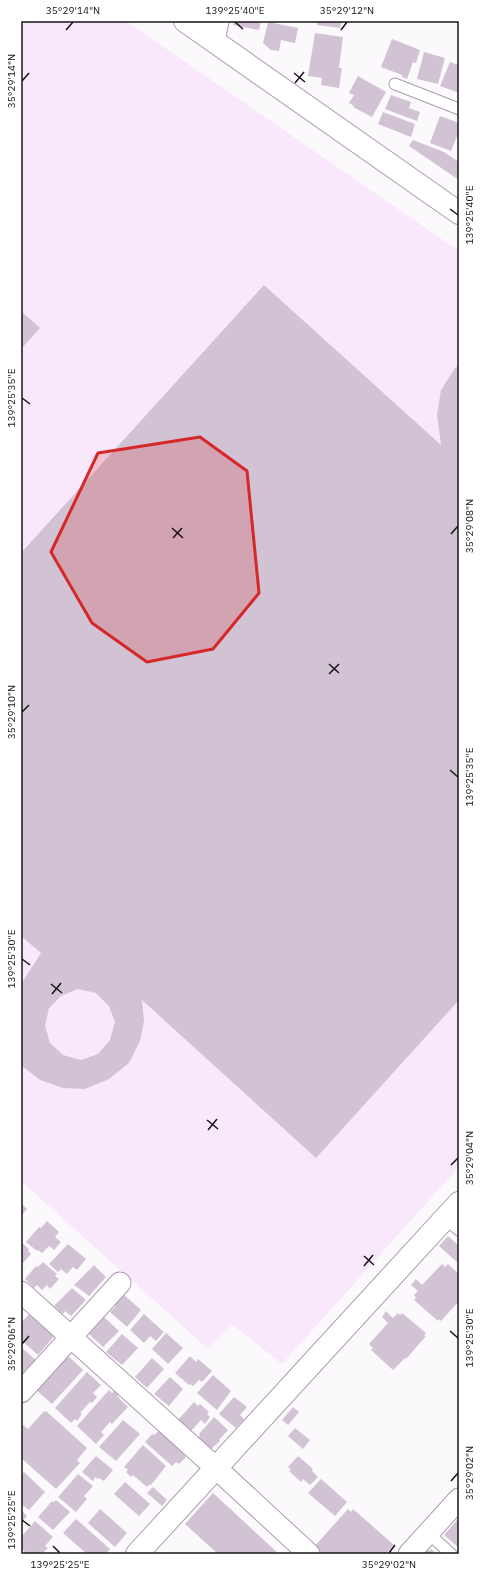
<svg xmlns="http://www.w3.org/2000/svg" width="480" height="1575" font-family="'IBM Plex Sans',sans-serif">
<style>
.built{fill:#f9e8fc}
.building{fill:#d1c2d4;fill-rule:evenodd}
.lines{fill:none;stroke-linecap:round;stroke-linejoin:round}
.service-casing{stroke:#ab9dae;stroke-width:13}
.minor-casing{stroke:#ab9dae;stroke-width:23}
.tertiary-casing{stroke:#ab9dae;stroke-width:24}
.service{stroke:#fff;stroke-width:11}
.minor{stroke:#fff;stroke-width:21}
.tertiary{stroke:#fff;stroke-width:22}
.marked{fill:#d62828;fill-opacity:0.2;stroke:#d62828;stroke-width:3;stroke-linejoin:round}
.ticks{fill:none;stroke:#181319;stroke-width:1.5}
.neatline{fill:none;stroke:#181319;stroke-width:1.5}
.ticks-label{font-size:10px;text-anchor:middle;fill:#181319}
</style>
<rect width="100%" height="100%" fill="#fcf9fd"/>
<path class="built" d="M21 21H126L459 251V1167L282 1364 235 1327 232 1325 208 1349 21 1181Z"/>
<path class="building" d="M234 21H261L259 30 233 25Z
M317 21H342L340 28 317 25Z
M268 22 298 28 295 43 281 40 279 51 271 50 263 43Z
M315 33 343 37 339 68H342L339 88 321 85 322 78 308 76Z
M392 39 420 50 416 63 413 62 407 79 402 77V75L381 67Z
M424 52 445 58 438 84 417 79Z
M450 62 459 65V93L440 86Z
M358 76 386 92 372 117 353 107 354 106 349 103 354 95 349 93Z
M391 95 411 102 409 108 420 112 417 121 385 109Z
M383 112 415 124 411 137 378 124Z
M440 116 459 123V131L451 151 430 143Z
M413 140 444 152 459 162V180L409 146Z
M264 285 441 445 437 415 441 390 455 368 459 366V1000L316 1158 142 1000 144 1021 140 1041 129 1063 109 1079 85 1089 63 1088 40 1080 22 1066 21 1063V984L41 953 21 936V553ZM78 989 96 993 109 1006 115 1022 110 1040 98 1054 81 1060 63 1055 50 1043 45 1026 49 1008 61 996Z
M21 311 40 328 21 349Z
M21 1203 27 1209 21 1216Z
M47 1221 59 1232 55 1237 61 1242 54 1250 49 1246 42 1253 38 1250 37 1251 26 1242 39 1227 41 1228Z
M448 1236 459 1246V1264L439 1246Z
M21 1242 29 1249 28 1251 31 1254 23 1263 21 1262Z
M68 1244 86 1259 77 1270 73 1267 67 1274 61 1269 58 1272 49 1264Z
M43 1262 57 1274 55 1276 59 1279 50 1289 47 1285 42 1290 37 1285 34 1288 25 1279 36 1266 38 1267Z
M442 1264 445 1267 448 1264 459 1274V1301L441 1321 439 1319 438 1321 414 1300 416 1298 414 1295 418 1291 411 1285 416 1279 422 1285Z
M94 1265 106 1277 89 1296 74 1285Z
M72 1288 86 1300 71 1316 65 1311 63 1314 54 1306Z
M124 1295 141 1310 127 1327 110 1312 116 1306 114 1305Z
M386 1311 393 1318 398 1313 400 1315 402 1313 426 1333 424 1335 426 1336 406 1359 405 1358 393 1370 371 1350 373 1348 369 1344 388 1323 382 1317Z
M31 1312 56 1334 38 1355 21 1340V1323Z
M144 1314 164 1332 156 1341 150 1336 144 1343 130 1330Z
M104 1317 119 1331 103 1347 89 1334Z
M166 1333 183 1348 168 1364 152 1349Z
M122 1334 138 1348 122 1365 106 1352Z
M21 1347 37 1361 30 1370 27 1368 21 1375Z
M66 1354 83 1370 52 1404 35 1389Z
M190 1356 196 1362 198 1359 212 1371 202 1382 199 1380 193 1386 190 1384 189 1385 175 1373Z
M152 1358 164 1369 147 1388 135 1377Z
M87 1372 101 1385 93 1393 97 1397 92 1403 90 1402 80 1413 82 1414 77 1421 75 1419 71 1423 55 1408Z
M213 1375 231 1391 217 1410 197 1393Z
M170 1377 183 1389 169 1406 154 1394Z
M109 1390 112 1393 115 1390 119 1394 117 1396 128 1407 112 1424 110 1422 101 1432 104 1435 96 1444 77 1426Z
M234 1397 247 1407 240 1415 244 1419 236 1428 219 1414Z
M194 1402 198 1406 200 1404 209 1412 207 1414 210 1417 205 1424 201 1420 191 1431 178 1420Z
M293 1407 299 1412 288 1425 282 1420Z
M44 1411 45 1412 46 1411 87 1448 77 1460 80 1463 56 1489 21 1458V1425L22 1424 28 1429Z
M214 1417 228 1430 219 1440 220 1441 210 1450 197 1439 200 1435 199 1434Z
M123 1420 140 1434 116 1461 99 1447Z
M295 1428 310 1440 303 1449 288 1436Z
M160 1430 186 1453 184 1455 186 1457 179 1464 176 1462 172 1466 145 1442 152 1434 154 1435Z
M143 1445 166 1466 151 1485 150 1484 147 1487 133 1475 131 1477 126 1472 128 1470 124 1467Z
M96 1456 113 1470 104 1481 99 1478 98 1479 95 1477 93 1481 82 1472Z
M298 1456 313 1469 312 1471 318 1477 310 1485 303 1479 301 1482 289 1471 291 1470 288 1467Z
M24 1472 45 1492 29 1510 21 1504V1475Z
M78 1474 93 1486 84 1496 87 1499 76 1512 58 1497Z
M321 1479 347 1502 335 1516 308 1493Z
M125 1482 150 1504 139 1516 114 1494Z
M153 1487 167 1500 162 1506 147 1493Z
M213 1493 279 1554H218L185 1524Z
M56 1500 70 1512 53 1530 38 1517 52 1501 54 1502Z
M100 1509 127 1533 115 1547 88 1523Z
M348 1509 351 1512 353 1509 394 1545 386 1554H322L314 1547Z
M21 1510 27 1516 21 1523Z
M76 1519 110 1549 106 1554H87L63 1533Z
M458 1519 459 1520V1548L444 1535Z
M35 1521 53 1537 45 1546 48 1548 42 1554 40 1552 39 1554H27L21 1548V1540L23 1538 22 1536Z
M427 1549 430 1551 431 1549 437 1554H422Z"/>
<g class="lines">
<defs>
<path id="service" d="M395 84 459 109
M445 1218 459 1230
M428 1533 451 1554"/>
<path id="minor" d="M214 41 218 21
M21 1292 216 1468 309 1554
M21 1392 120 1283
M409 1554 459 1499"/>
<path id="tertiary" d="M185 21 459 213
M137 1554 459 1203"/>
</defs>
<use href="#service" class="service-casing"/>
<use href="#minor" class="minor-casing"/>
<use href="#tertiary" class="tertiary-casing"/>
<use href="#service" class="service"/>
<use href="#minor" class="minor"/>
<use href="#tertiary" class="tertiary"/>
</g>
<path class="marked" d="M200 437 247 471 259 593 213 649 147 662 92 623 51 552 98 453Z"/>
<path class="ticks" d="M235 22 243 29M66 30 73 22M341 30 347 22M294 73 305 82M22 81 29 73M295 83 304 72M450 209 458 215M22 398 30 404M172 528 183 538M451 534 458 526M173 538 182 528M329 664 339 673M329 674 339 664M22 712 29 705M450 770 458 777M22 959 30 965M51 984 62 993M52 994 61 983M207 1120 218 1129M208 1130 217 1119M451 1165 458 1158M364 1256 374 1265M364 1266 373 1255M450 1331 458 1338M22 1344 29 1336M451 1481 458 1473M22 1520 30 1526M53 1546 60 1553M389 1553 395 1545"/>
<rect width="480" height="1575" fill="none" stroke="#ffffff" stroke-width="44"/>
<rect x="22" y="22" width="436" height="1531" class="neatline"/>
<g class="ticks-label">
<text x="73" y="14">35°29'14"N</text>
<text x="235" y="14">139°25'40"E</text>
<text x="347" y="14">35°29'12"N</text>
<text transform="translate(11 81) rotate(-90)" y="4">35°29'14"N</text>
<text transform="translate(469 215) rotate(-90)" y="4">139°25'40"E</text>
<text transform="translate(11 398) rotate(-90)" y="4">139°25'35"E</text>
<text transform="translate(469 526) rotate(-90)" y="4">35°29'08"N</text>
<text transform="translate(11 712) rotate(-90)" y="4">35°29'10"N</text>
<text transform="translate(469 777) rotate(-90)" y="4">139°25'35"E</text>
<text transform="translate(11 959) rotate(-90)" y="4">139°25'30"E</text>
<text transform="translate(469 1158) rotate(-90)" y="4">35°29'04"N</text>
<text transform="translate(469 1338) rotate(-90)" y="4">139°25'30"E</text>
<text transform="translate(11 1344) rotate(-90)" y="4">35°29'06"N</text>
<text transform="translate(469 1473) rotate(-90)" y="4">35°29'02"N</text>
<text transform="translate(11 1520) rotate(-90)" y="4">139°25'25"E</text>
<text x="60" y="1568">139°25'25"E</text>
<text x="389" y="1568">35°29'02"N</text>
</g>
</svg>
